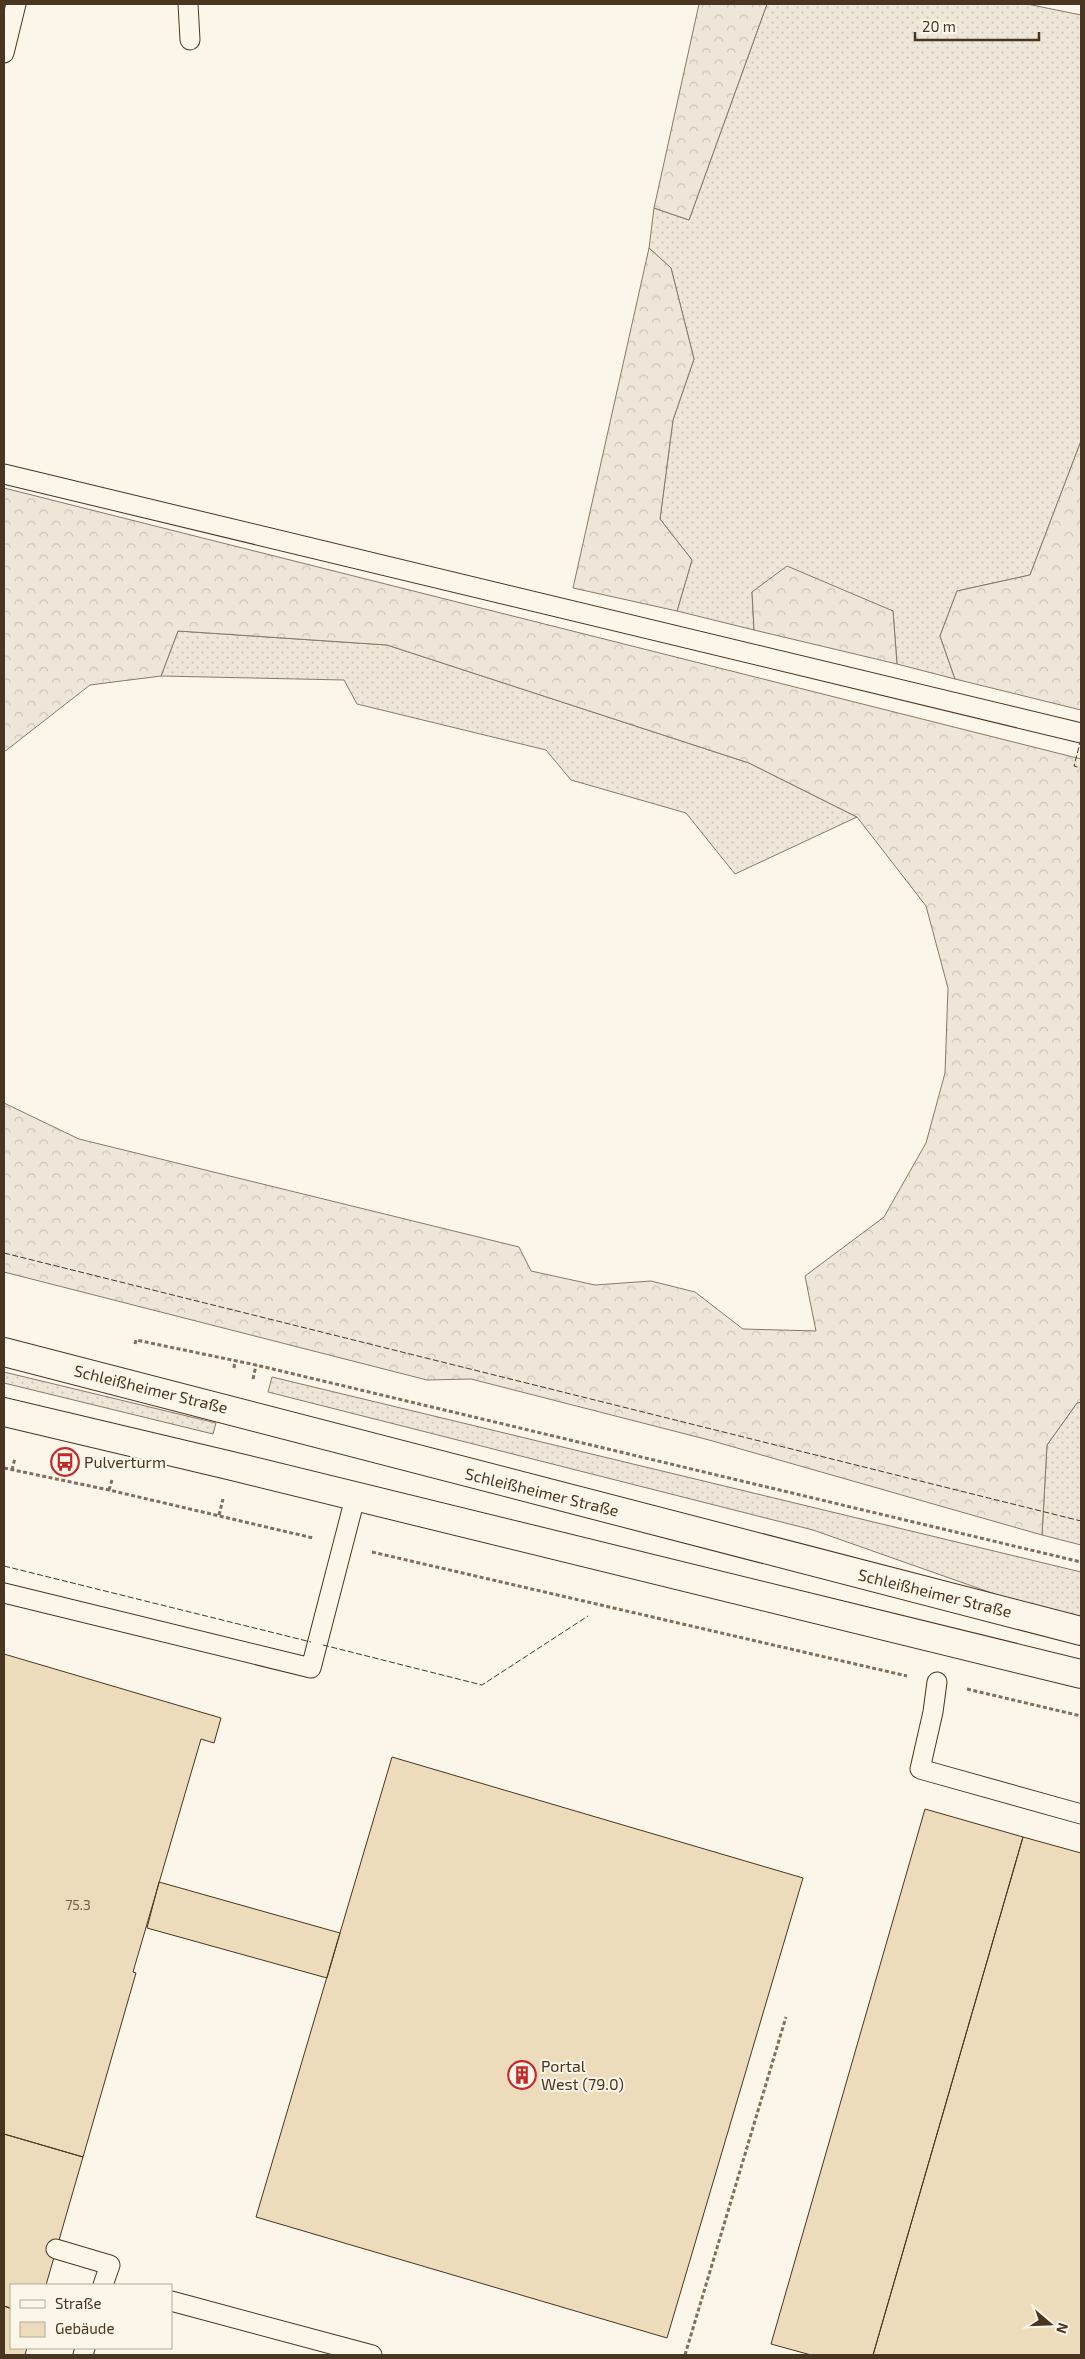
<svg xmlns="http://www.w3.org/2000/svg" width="1085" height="2359" font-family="'Exo 2',sans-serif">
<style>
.grass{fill:url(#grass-dots);stroke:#887966}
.forest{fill:url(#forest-crowns);stroke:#887966}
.building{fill:#ecdcbc;stroke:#4a3520}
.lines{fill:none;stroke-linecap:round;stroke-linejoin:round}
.service-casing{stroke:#4a3520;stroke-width:21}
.secondary-casing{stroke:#4a3520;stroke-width:30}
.path{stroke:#7f6f5c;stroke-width:3;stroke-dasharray:4 2.5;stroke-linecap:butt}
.service{stroke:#fbf6e9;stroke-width:19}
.secondary{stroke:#fbf6e9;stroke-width:28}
.fence{stroke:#4a3520;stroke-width:1;stroke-dasharray:6 2.5;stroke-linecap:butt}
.labels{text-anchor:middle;stroke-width:4;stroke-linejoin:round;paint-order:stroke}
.number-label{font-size:14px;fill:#725f47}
.street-label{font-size:16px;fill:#4a3520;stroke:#fbf6e9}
.poi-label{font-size:16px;fill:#4a3520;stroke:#fbf6e9;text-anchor:start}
</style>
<defs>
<pattern id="grass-dots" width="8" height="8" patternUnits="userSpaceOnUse" patternTransform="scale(1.25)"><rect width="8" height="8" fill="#ede6d9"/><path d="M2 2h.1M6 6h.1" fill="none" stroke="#cdc6ba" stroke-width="1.8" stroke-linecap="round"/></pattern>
<pattern id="forest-crowns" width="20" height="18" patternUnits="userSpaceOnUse" patternTransform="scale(1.25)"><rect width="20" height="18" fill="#ede6d9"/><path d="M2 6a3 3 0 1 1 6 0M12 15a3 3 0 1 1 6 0" fill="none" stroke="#cdc6ba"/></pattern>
</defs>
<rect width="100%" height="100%" fill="#fbf6e9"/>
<path class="grass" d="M767 4H1027L1081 15V441L1030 575 957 591 940 636 955 679 897 664 893 611 752 592 754 630 677 611 692 560 660 519 673 420 694 359 671 268 649 248 654 208 689 220Z
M178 631 387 645 749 763 857 817 735 874 686 813 571 780 546 750 357 704 344 680 161 676Z
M4 1372 216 1423 213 1434 4 1383Z
M272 1377 1081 1572V1620L1026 1605 813 1530 268 1392Z
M1081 1402V1545L1042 1535 1047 1445 1077 1403Z"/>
<path class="forest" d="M699 4H767L689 220 654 208Z
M649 248 671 268 694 359 673 420 660 519 692 560 677 611 573 588Z
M1081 441V710L955 679 940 636 957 591 1030 575Z
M4 488 1081 759V1402L1077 1403 1047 1445 1042 1535 709 1440 471 1379 427 1380 4 1272V1103L79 1139 519 1247 531 1271 595 1285 651 1281 695 1292 743 1329 816 1331 805 1276 884 1217 926 1143 945 1073 948 988 926 906 857 817 749 763 387 645 178 631 161 676 90 685 4 752Z
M787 566 893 611 897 664 754 630 752 592Z"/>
<path class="building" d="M4 1654 221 1718 214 1743 201 1739 133 1972 136 1973 83 2157 4 2134Z
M392 1757 803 1878 667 2338 256 2217Z
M925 1809 1023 1837 873 2355H811L771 2344Z
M1023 1837 1081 1853V2355H873Z
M159 1882 340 1933 327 1978 147 1928Z
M4 2134 83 2157 46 2285H11V2309L4 2306Z
M4 2306 11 2308V2348H27L25 2355H4Z"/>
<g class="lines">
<defs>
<path id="service" d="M188 4 190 40
M4 53 16 4
M4 474 1081 733
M4 1593 311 1668 355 1498
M937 1682 933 1712 920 1769 1081 1814
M56 2249 110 2265 103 2285
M171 2301 372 2355
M83 2355 85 2348"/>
<path id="secondary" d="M4 1352 1081 1631
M4 1412 232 1466 1081 1674"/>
</defs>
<use href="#service" class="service-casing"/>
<use href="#secondary" class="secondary-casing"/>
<path class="path" d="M135 1344 136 1340 256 1365 1081 1562
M234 1368 235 1360
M253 1379 256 1365
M4 1468 109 1490 313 1538
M12 1470 15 1458
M109 1490 112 1480
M219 1515 223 1499
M372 1552 907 1676
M967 1689 1081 1716
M685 2355 786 2017"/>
<use href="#service" class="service"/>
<use href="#secondary" class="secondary"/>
<path class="fence" d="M1081 739 1074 766 1081 768
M4 1253 1081 1521
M4 1566 311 1642
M323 1645 482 1685 588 1616"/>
</g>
<defs>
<symbol id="bus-ring" viewBox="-11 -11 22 22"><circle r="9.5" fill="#fbf6e9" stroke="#c62828" stroke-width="1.5"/><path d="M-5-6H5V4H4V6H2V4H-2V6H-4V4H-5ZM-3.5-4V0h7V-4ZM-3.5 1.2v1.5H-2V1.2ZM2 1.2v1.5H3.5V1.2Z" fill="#c62828"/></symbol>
<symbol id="building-ring" viewBox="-11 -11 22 22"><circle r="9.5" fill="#fbf6e9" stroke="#c62828" stroke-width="1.5"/><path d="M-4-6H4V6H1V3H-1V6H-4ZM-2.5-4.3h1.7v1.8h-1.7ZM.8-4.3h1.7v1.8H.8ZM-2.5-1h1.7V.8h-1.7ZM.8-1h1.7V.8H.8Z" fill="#c62828"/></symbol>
</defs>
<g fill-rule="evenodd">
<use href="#bus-ring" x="49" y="1446" width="32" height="32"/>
<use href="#building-ring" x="506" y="2059" width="32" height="32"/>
</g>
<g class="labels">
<g class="number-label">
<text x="78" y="1910">75.3</text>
</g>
<g class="street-label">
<text transform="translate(151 1389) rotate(14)" y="6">Schleißheimer Straße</text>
<text transform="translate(542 1492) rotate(14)" y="6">Schleißheimer Straße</text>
<text transform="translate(935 1593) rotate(14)" y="6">Schleißheimer Straße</text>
</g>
<g class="poi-label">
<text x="84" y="1468">Pulverturm</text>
<text x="541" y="2072">Portal<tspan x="541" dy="18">West (79.0)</tspan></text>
</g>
</g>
<rect width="1085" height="2359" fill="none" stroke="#4a3520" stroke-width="10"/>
<rect x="10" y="2284" width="162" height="65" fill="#fbf6e9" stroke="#b4a999"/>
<rect x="20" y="2300" width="25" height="8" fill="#fbf6e9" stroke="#b4a999"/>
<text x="55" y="2309" font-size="15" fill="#4a3520">Straße</text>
<rect x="20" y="2322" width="25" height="15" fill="#ecdcbc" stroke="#b4a999"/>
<text x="55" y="2334" font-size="15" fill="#4a3520">Gebäude</text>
<g transform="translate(1050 2324) rotate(109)" stroke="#fbf6e9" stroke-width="4" paint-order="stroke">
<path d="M0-4L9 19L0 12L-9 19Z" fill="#4a3520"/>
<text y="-8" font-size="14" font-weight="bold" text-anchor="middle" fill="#4a3520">N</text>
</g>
<path d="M915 32v8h124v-8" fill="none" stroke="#4a3520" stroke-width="2.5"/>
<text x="922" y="32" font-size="15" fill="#4a3520" stroke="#fbf6e9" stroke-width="4" paint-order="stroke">20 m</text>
</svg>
